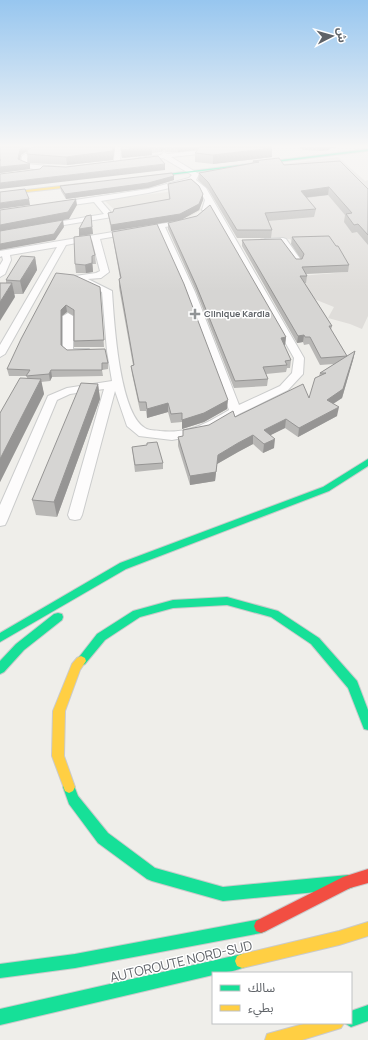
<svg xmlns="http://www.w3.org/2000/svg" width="368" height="1040" font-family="Manrope,'Noto Sans Arabic',sans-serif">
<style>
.industrial{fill:#dfddda}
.education{fill:#e2e0da}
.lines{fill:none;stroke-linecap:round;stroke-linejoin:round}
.street-casing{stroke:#cbcccc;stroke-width:2}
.fast-casing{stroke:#cacacb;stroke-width:2}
.slow-casing{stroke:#cacacb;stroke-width:2}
.jam-casing{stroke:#cacacb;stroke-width:2}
.street{fill:#fdfcfc;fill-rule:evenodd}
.fast{fill:#16e098;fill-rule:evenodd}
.slow{fill:#ffcf43;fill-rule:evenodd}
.jam{fill:#f24e42;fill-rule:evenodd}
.wall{fill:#b8b7b5}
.shaded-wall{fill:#969594}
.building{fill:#d6d5d3;stroke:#969594}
.poi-dot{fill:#919496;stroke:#fff;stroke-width:1.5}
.labels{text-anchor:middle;stroke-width:3;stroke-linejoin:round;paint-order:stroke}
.far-poi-label{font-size:9px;font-weight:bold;fill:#5f6368;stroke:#fff;text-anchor:start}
.near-street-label{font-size:13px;fill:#5f6368;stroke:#fff}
</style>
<rect width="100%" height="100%" fill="#efeeea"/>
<path class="industrial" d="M338 157 365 181 368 180V316L362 329 350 324 328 318 334 307 314 299 300 276 347 272 324 240 292 241 290 239 262 241 249 220 244 169Z"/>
<path class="education" d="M183 190 200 202 201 210 189 217 176 220 134 228 104 200Z"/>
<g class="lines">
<defs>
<path id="street" d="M37 147H44L27 158V164L59 167 62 169 61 170H37L21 166 22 156Z
M115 147H121L120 162 117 164 114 162Z
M230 147H247L244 149 171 157 199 174 196 180 206 188 213 200 304 358 303 374 288 390 239 414 208 433 172 440 139 436 127 426 115 391 82 515 80 519 75 520 70 519 68 515 104 389 70 394 57 400 7 521 5 525 0 526V505L48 396 67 388 112 381 107 351 102 292 73 278 75 276 96 273 100 271 92 240 66 245 5 354 0 357V345L57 247 10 255 11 260 5 274 0 277V265L3 260 2 256 0 257V251L190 219V223L165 227 195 292 239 405 280 386 292 373 294 358 210 209 206 212 202 210 205 200 200 191 191 183 148 193 101 201 113 215 112 217 46 228 42 226 46 224 104 214 94 202 58 207H55V203L148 189 189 178 192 175 163 158 141 161 139 160V158L161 155 164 152 167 154ZM158 229 185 292 229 410C205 424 189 434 160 431 156 430 149 431 145 428 119 413 114 320 112 291L88 279 101 278 109 272 100 239Z
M283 238 286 239 301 260V264H295L281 244 265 245 261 242 265 239Z
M68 313 73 316V349H89L90 351 89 353 68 355 63 352V316Z"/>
<path id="fast" d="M368 149V151L145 178 143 177Z
M368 459V466L329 491 126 569 0 642V633L120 563 323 487Z
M227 597 278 611 319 638 357 681 368 710V730L364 729 348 688 311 644 271 617 227 605 173 608 140 617 105 640 85 664 81 666 77 664 76 661 97 634 133 611 173 600Z
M58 613 62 614 63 617 62 620 24 650 4 672 0 674V661L16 644 54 614Z
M69 781 73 783 78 796 108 833 155 868 223 887 348 875 353 877 355 882 353 887 348 889 223 901 152 881 147 879 98 843 69 804 63 787 65 783Z
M261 919 266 921 268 926 266 931 261 933 75 968 0 978V964L75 954Z
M242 954 247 956 249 961 247 966C236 971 225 973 213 973V975L0 1025V1009Z
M368 1005V1021L351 1027 346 1024 345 1023H351V1011Z"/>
<path id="slow" d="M87 183 89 185 0 195V193Z
M81 656 85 658 86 661 80 670 65 711 64 756 75 787 73 791 69 793 65 791 52 756 53 711 72 664 77 658Z
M368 922V936L339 945 242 968 237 966 235 961 237 956 242 954 339 931Z
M307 1023H344L341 1028 302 1040H265L267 1034Z"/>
<path id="jam" d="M368 869V883L350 888 266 931 261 933 256 931 254 926 256 921 343 877Z"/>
</defs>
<use href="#street" class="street-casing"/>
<use href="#fast" class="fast-casing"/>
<use href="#slow" class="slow-casing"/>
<use href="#jam" class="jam-casing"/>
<use href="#street" class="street"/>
<use href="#fast" class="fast"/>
<use href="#slow" class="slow"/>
<use href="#jam" class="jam"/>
</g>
<path class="wall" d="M0 147 30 148 33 147H115L113 160 67 165 28 163 27 151 21 155 20 160 30 169 0 173Z
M121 147H271L272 148V157L213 164 195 162V153L198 150 178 152H166L164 150 161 152 152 153V155L122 158Z
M299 147H338L330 148 329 150 319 151 303 150Z
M253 161 284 165 368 189V245L357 232 352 233 344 222 345 215 328 195 306 198 316 209 314 217 268 221 272 230 271 238H237L208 189 198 180 199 173 252 163Z
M174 180 148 188 66 199 61 191 60 186Z
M168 184 203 194V200L199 210 181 220 111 231 108 213 169 199Z
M91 215 93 234 80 236 95 255 96 264H92L93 272 86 273H76L75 264 79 236V229Z
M168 223 286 337 285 345H284L291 360 290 368H287L286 372 266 374 268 379 267 386 234 388 196 291 168 229Z
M112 232 227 409 204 422 182 429V422L171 423 168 412 147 418 146 411H140L132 374 131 366 133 365 119 287V279L120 278 113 239Z
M292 237 336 246 349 265 348 272 306 274 307 276 306 283H304L332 326 331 330 347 356 355 351 353 360 342 398 333 404 337 416 298 437 285 428 270 435 274 448 263 453 253 444 238 452 217 464 215 481 190 485 178 446V437L183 436 209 425 235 417 309 398 319 376 320 373 334 364 320 365 309 344 304 345 303 342 297 343 242 246V240L296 259H301L291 244Z
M35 257 37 270 23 294H14L15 297 6 283V280Z
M56 273 100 287 104 347H74V316L67 312 62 316V346L67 350 108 363V369L102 370 103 376 52 377 50 381 41 382 44 394 0 482V413L27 378V376H9L7 369Z
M98 384 100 399 57 517 36 515 32 500Z
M132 447 163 463V469L135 472Z"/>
<path class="shaded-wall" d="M24 147H30V149L21 155 19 165 18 159 20 149Z
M113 147H115L113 160 67 165 66 157Z
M147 147H152V155L122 158 121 150Z
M161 147H164V150L161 152Z
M178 147H222L178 152Z
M320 147H338L330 148 329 150 319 151Z
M272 148V157L213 164V155Z
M30 164V169L0 173V167Z
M165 164V170L0 189V183Z
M174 176V180L148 188 66 199 65 194Z
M329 187 328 195 300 198 301 191Z
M203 194V200L199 210 181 220 111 231V225Z
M29 199 30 205 0 209V203Z
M76 199 77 205 69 219 0 232V225Z
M63 220 64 227 55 240 0 250V244Z
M92 227 93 234 79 236V229Z
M92 256 93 272 86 273 85 265Z
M35 257 37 270 23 294 20 281Z
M12 283 15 297 0 321V302Z
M66 305 67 312 62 316V352L61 345V310Z
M304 335 303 342 297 343 298 336Z
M286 337 285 345H280L281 338Z
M355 351 353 360 342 398 325 409 327 400Z
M51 370 52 377 50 381 49 374Z
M41 379 44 394 0 482V459Z
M98 384 100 399 57 517 54 502Z
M228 400 227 409 204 422 182 429V420Z
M168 403V412L147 418V409Z
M339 407 337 416 298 437 299 428Z
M286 419 285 428 263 439 264 430Z
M253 435V444L238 452 217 464 215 481 190 485V476L218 455 238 443Z
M275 439 274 448 263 453 264 444Z"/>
<path class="building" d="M0 147H24L20 149 18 159 30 164 0 167V161L1 160 0 159Z
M33 147H113L112 151 66 157 27 154V150Z
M121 147H147L121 150Z
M200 147H271L272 148 213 155 195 153Z
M158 156 165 164 0 183V174L40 169 43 166 66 167Z
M279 158 284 165 340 161 368 189V235L358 224 354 225 346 214 352 213 329 187 301 191 316 209 265 213 272 230H237L208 182 199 173 259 162 253 161Z
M172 173 174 176 148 183 65 194 60 186Z
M191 179 199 186 203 194 199 204 180 214 111 225 108 213 113 212 114 209 170 199 168 184Z
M25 189 29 199 0 203V192Z
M76 199 68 212 0 225V210Z
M210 205 286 337 281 338 291 360 285 361 287 365 263 367 268 379 235 381 196 285 168 223 197 216Z
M91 215 92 227 79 229 86 216Z
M63 220 54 234 0 244V231Z
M157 224 184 284 228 400 204 413 182 420V413L171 414 168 403 147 409 146 402H139L131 366 134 365 119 279 121 278 112 232Z
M90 235 95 255 92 256V263L85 265 75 264 74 237Z
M329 236 336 246H338L349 265 302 267 307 276H300L332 326H329L347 356 321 358 310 337H305L304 335 298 336 242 240 281 239 296 259H302L304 254 292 237Z
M21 256 35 257 20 281 6 280Z
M56 273 74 275 100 287 104 340 74 341V310L66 305 61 310V345L67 350 105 349 108 363H102V370H51L49 374 26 376 30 370 7 369 21 339Z
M0 283H12L0 302Z
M355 351 343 389 327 400 339 407 299 428 286 419 264 430 275 439 264 444 253 435 238 443 218 455 216 472 190 476 178 437 183 436V430L209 425 233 411 235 417 303 384 309 398 315 378 326 373H320Z
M20 378 41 379 0 459V413Z
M81 383 98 384 54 502 32 500Z
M157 442 163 463 135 465 132 447 147 445V443Z"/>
<linearGradient id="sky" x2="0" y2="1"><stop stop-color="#97c6ef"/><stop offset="0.5" stop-color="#f8f7f6"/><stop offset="1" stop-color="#f8f7f6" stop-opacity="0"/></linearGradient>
<rect width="368" height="292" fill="url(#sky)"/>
<path class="poi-dot" d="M193 308h4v4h4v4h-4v4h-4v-4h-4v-4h4z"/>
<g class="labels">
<g class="far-poi-label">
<text x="204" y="317">Clinique Kardia</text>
</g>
<g class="near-street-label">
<text transform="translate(181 961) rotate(-13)" y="5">AUTOROUTE NORD-SUD</text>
</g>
</g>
<rect x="212" y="972" width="140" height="52" fill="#ffffff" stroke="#bfc1c3"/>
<rect x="220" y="985" width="20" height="6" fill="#16e098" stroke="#bfc1c3"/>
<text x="248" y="992" font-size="12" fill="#5f6368">سالك</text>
<rect x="220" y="1005" width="20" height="6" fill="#ffcf43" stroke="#bfc1c3"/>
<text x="248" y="1012" font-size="12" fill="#5f6368">بطيء</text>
<g transform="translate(332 36) rotate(84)" stroke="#ffffff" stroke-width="3" paint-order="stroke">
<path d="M0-3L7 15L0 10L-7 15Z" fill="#5f6368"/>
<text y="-6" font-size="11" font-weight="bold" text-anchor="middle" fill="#5f6368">ش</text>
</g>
</svg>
